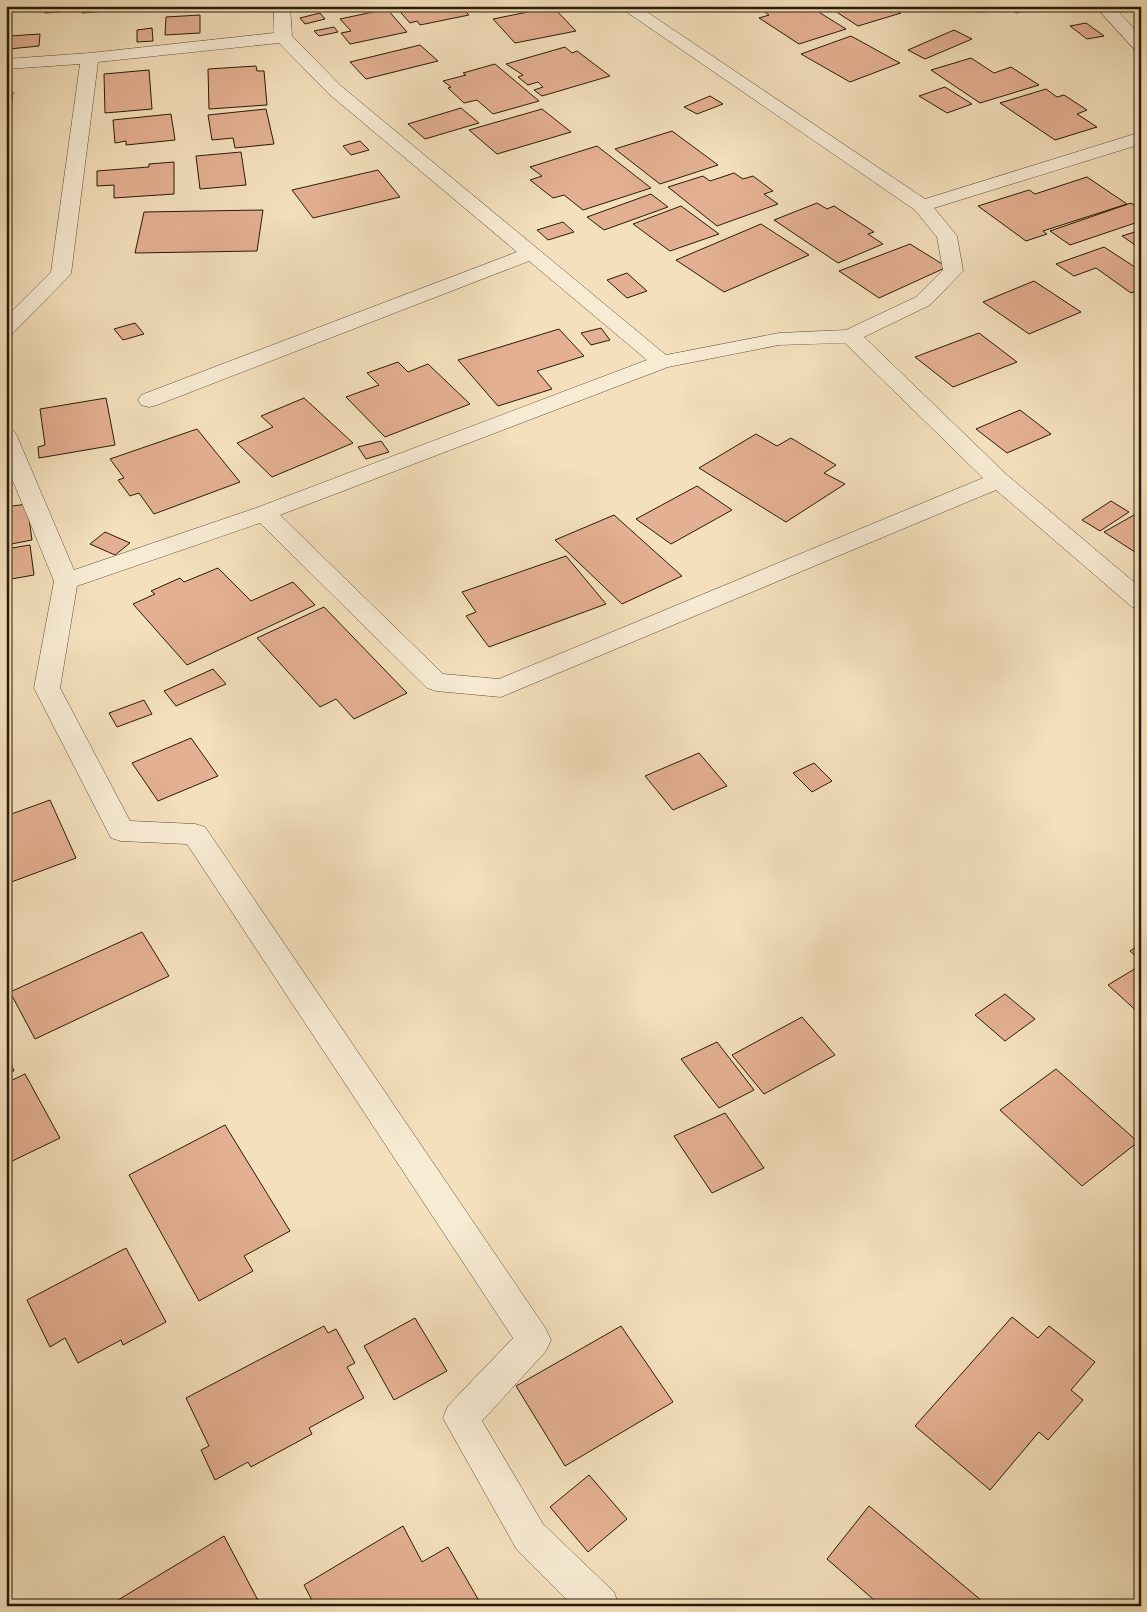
<svg xmlns="http://www.w3.org/2000/svg" width="1147" height="1612" font-family="'Sorts Mill Goudy',serif">
<style>
.building{fill:#e4b093;stroke:#291b08}
.lines{fill:none;stroke-linecap:round;stroke-linejoin:round}
.minor-casing{stroke:#5c4c35;stroke-width:1}
.minor{fill:#f8ebd4;fill-rule:evenodd}
</style>
<rect width="100%" height="100%" fill="#f4e0bd"/>
<filter id="stains"><feTurbulence type="fractalNoise" baseFrequency=".004" numOctaves="4"/><feColorMatrix values="0 0 0 0 .2 0 0 0 0 .09 0 0 0 0 .02 0 0 0 .5 -.17"/></filter>
<radialGradient id="worn" r=".72"><stop offset=".6" stop-color="#630" stop-opacity="0"/><stop offset="1" stop-color="#630" stop-opacity=".3"/></radialGradient>
<path class="building" d="M45 6H119L120 10 82 13V7L70 8V11L45 13Z
M395 6H472L475 9 465 11 469 15 420 25 417 21 410 23Z
M775 6H809L846 29 799 44 759 18 769 15 762 10Z
M851 6H891L901 13 858 26 835 11Z
M1003 6H1050L1016 13 1009 8Z
M553 7 576 31 515 43 493 19Z
M387 9 407 32 350 44 341 33 351 31 340 19Z
M320 13 325 19 305 24 300 18Z
M200 15V33L165 35 166 17Z
M1086 23 1104 36 1087 39 1070 26Z
M334 27 338 32 319 36 314 31Z
M152 28 153 41 137 42V30Z
M954 30 972 39 925 59 908 50Z
M40 34 39 46 9 49 10 36Z
M851 36 900 63 850 82 801 54Z
M420 45 438 61 366 79 350 62Z
M565 47 572 53 577 51 610 76 542 96 534 90 543 87 538 82 528 85 518 77 523 75 506 64Z
M971 58 994 73 1011 67 1039 85 980 103 931 70Z
M495 64 539 101 493 114 477 100 464 103 448 88 451 87 443 81 466 75 463 73Z
M256 66 257 71H264L267 105 209 109 208 69Z
M149 70 152 109 105 113 104 74Z
M945 87 972 104 947 113 919 96Z
M1046 89 1057 97 1064 95 1087 110 1077 114 1097 127 1055 140 1000 103Z
M13 92 10 116H6V93Z
M710 96 723 104 697 114 684 107Z
M461 108 479 123 425 139 408 124Z
M266 109 274 144 235 148 233 138 212 140 208 115Z
M542 109 571 132 497 154 469 130Z
M171 114 175 140 126 145V141L115 143 113 120Z
M672 131 718 165 660 184 615 149Z
M360 141 369 150 351 155 343 146Z
M597 146 651 188 583 210 564 195 553 198 530 180 542 176 530 167Z
M241 152 246 185 200 189 196 156Z
M174 162V194L114 198V185L97 186V171L149 167V164Z
M378 170 400 197 313 218 292 190Z
M734 173 743 179 753 176 773 191 764 194 778 204 717 226 668 187 703 176 710 181Z
M1087 177 1127 204 1043 231 1047 234 1026 241 978 206 1029 190 1035 194Z
M651 194 668 207 604 230 587 217Z
M817 203 827 209 834 206 874 232 868 234 883 244 838 263 774 220Z
M1131 203 1141 210V221L1070 245 1050 231Z
M681 206 719 234 670 251 633 224Z
M263 210 257 251 135 253 144 212Z
M563 222 574 232 548 240 537 230Z
M761 224 809 255 724 292 676 260Z
M1141 230V249L1122 236Z
M910 244 947 267 879 298 839 271Z
M1104 247 1141 271V289L1131 293 1096 268 1074 276 1056 264Z
M627 273 647 291 627 298 607 280Z
M1034 281 1081 312 1029 334 983 302Z
M135 323 144 334 123 340 114 329Z
M601 328 610 340 591 345 581 333Z
M559 329 584 356 537 371 552 389 498 406 458 360Z
M979 333 1017 362 953 387 915 357Z
M398 362 408 372 428 364 470 404 385 437 346 397 379 385 367 373Z
M106 398 115 445 39 458 38 447 45 445 40 409Z
M304 398 353 443 272 477 237 443 273 427 261 416Z
M1020 410 1051 434 1007 453 976 429Z
M197 429 240 482 154 514 139 493 130 496 118 480 124 478 110 459Z
M756 434 777 446 791 438 836 465 824 473 845 484 786 522 699 468Z
M381 441 389 452 366 459 358 447Z
M697 486 732 510 671 544 636 519Z
M1111 501 1129 512 1100 531 1082 520Z
M27 504 32 540 6 545V507Z
M1141 511V556L1104 532Z
M614 515 682 576 622 604 555 540Z
M105 532 130 543 115 555 90 544Z
M30 545 34 575 6 580V549Z
M566 556 606 604 489 647 466 616 476 612 462 592Z
M218 568 251 601 293 582 315 605 187 665 133 604 155 594 151 591 180 578 184 582Z
M324 607 407 693 354 719 336 699 320 707 257 638Z
M213 669 226 684 176 706 164 691Z
M144 700 152 714 117 727 109 713Z
M191 738 218 776 158 801 132 763Z
M699 753 727 786 673 810 645 776Z
M814 763 832 781 812 792 793 773Z
M50 800 76 858 6 884V816Z
M142 932 169 976 35 1039 10 992Z
M1141 944V961L1130 951Z
M1141 965V1015L1108 985Z
M1005 994 1035 1019 1005 1041 975 1015Z
M802 1017 835 1055 764 1094 732 1055Z
M717 1042 754 1090 719 1108 681 1059Z
M6 1052 14 1071 6 1074Z
M1056 1069 1138 1142 1082 1186 1000 1110Z
M25 1074 60 1138 6 1164V1083Z
M725 1113 764 1168 712 1193 674 1136Z
M225 1125 290 1231 244 1256 253 1271 199 1301 129 1175Z
M126 1248 166 1322 123 1345 121 1340 78 1363 65 1338 50 1347 27 1300Z
M1012 1317 1038 1338 1049 1326 1095 1362 1071 1390 1083 1400 1048 1440 1039 1432 990 1490 915 1426Z
M415 1318 447 1371 394 1400 364 1346Z
M324 1326 328 1333 336 1329 355 1363 347 1367 364 1398 309 1428 312 1434 251 1467 248 1462 215 1480 201 1450 209 1446 186 1398Z
M621 1326 673 1402 565 1466 516 1386Z
M589 1475 627 1519 588 1552 550 1507Z
M869 1506 988 1606H881L827 1559Z
M403 1526 422 1562 448 1547 482 1606H315L304 1585Z
M224 1536 261 1606H108Z"/>
<g class="lines">
<defs>
<path id="minor" d="M274 6H290L292 36 341 86 666 355 779 333 846 330 916 297 943 270 937 237 915 210 618 6H638L925 199 1141 132V144L934 208 957 236 963 271 930 305 864 337 1007 475 1141 588V609L1132 607 996 490 501 697 436 691 427 688 260 523 77 586 60 688 130 821 195 824 205 827 546 1329 551 1340 546 1351 482 1421 543 1524 614 1592 619 1606H573L517 1550 443 1418 448 1406 513 1338 187 844 121 841 111 838 34 688 54 581 6 464V429L14 431 17 436 74 570 256 508 647 360 529 261 157 405 149 407 141 405 138 400 141 395 517 252 329 94 279 43 98 62 71 274 13 333 6 335V317L51 272 80 64 6 69V59L90 53 274 33ZM845 343 983 478 499 679 443 674 280 515 668 367 779 345Z
M969 6H987L988 8 986 12C979 13 973 13 969 6Z
M1095 6H1113L1141 36V51L1135 50Z"/>
</defs>
<use href="#minor" class="minor-casing"/>
<use href="#minor" class="minor"/>
</g>
<rect width="1147" height="1612" fill="none" stroke="#f4e0bd" stroke-width="25"/>
<rect x="8" y="8" width="1132" height="1597" fill="none" stroke="#291b08" stroke-width="2.5"/>
<rect x="12" y="12" width="1122" height="1587" fill="none" stroke="#291b08"/>
<rect width="100%" height="100%" filter="url(#stains)"/>
<rect width="100%" height="100%" fill="url(#worn)"/>
</svg>
